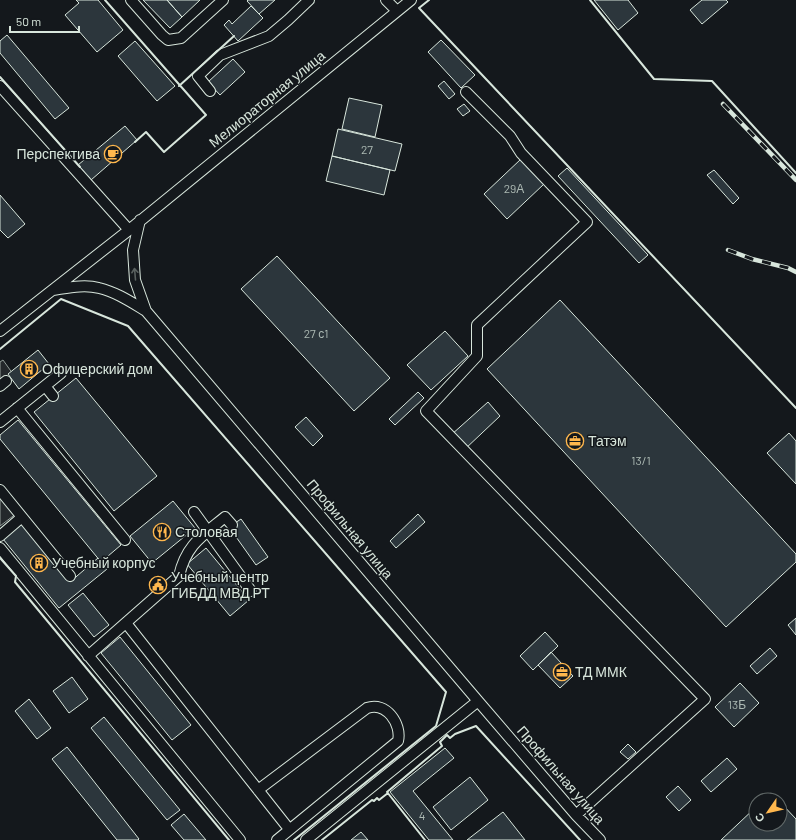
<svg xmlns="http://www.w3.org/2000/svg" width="796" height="840" font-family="Barlow,sans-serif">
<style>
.parking{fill:#24282b;stroke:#939e99}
.building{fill:#2c363c;stroke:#d8e6dc}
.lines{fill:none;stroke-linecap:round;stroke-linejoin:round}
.minor-casing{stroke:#d8e6dc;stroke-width:12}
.minor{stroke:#14181c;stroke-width:10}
.rail-casing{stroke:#d8e6dc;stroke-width:4.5}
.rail{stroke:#14181c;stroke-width:3;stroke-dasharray:9;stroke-linecap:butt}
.wall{stroke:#d8e6dc;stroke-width:2}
.oneway{stroke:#59605f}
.labels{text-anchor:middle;stroke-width:3;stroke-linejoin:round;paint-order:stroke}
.number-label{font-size:12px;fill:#adbab4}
.street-label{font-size:14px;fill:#d8e6dc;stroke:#14181c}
.poi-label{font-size:14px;fill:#d8e6dc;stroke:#14181c;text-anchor:start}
</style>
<rect width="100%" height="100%" fill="#14181c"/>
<path class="parking" d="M3 360 13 374 0 385V362Z
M0 493 17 513 0 526Z"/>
<path class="building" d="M76 0H98L123 30 97 52 65 15 79 3Z
M143 0H167L182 17 170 28Z
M167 0H200L182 17Z
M248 0H275L259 14 247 1Z
M594 0H628L638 13 618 30Z
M702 0H726L728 2 702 24 690 10Z
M251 6 263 18 238 41 224 25 229 20 232 24Z
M7 35 69 108 55 119 0 53V41Z
M441 40 475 75 461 88 428 52Z
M135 41 175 86 157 101 118 56Z
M233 59 245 72 220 95 208 82Z
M444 81 455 94 449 99 438 86Z
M349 98 382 105 375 137 342 129Z
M464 104 470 111 463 116 457 109Z
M125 126 137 140 91 180 78 165Z
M338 129 402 144 395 171 332 156Z
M332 156 390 170 384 195 326 181Z
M521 159 544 184 507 219 484 194Z
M567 168 648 255 639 263 558 176Z
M714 170 739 198 733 204 707 175Z
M0 195 25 224 8 238 0 230Z
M277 256 390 378 354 411 241 289Z
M560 300 796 554V562L726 627 487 369Z
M445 331 468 356 431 390 407 365Z
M38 350 49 364 19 389 8 374Z
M76 378 157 476 114 511 34 412Z
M418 392 424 398 395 425 389 419Z
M488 402 500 416 464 450 451 435Z
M306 417 323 436 313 446 295 427Z
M18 420 121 545 101 562 0 439V435Z
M789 433 796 441V484L767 453Z
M173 501 195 528 152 563 130 536Z
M418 514 425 522 396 548 390 541Z
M241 519 268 557 256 565 229 527Z
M22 524 70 582 98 558 107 569 59 608 3 539Z
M206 548 249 600 230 616 187 564Z
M83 593 109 625 94 637 68 605Z
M796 618V635L788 625Z
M545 632 558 646 533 670 520 656Z
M120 637 191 725 172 740 101 653Z
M770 648 777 656 757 674 750 666Z
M551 652 573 676 560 688 538 665Z
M72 677 88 699 69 713 53 691Z
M740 683 759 703 734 727 715 707Z
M29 699 51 728 37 739 15 711Z
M104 717 180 810 167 820 91 728Z
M628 744 636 752 628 759 620 752Z
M67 747 139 839 138 840H117L52 759Z
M445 748 454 758 413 791 453 840H429L390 792Z
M727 758 737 769 711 792 701 781Z
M470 777 488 800 451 830 433 807Z
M678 786 691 800 679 811 666 797Z
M771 793 778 800H763Z
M780 802 796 819V840H721L756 807V824H780Z
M503 812 525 840H467Z
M184 814 206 840H184L171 825Z
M361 832 368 840H351Z"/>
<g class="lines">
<defs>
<path id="minor" d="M131 0 162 35 168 40 181 38 223 0
M386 0 397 11
M0 86 129 230
M210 91 198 76 220 55 269 36 288 20 309 0
M466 92 510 136 521 153 587 222 477 325V356L426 411 705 699 576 815
M140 220 133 250 135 280 146 311
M53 290C67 288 84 284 99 288 116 292 131 302 146 311L478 701 576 815 600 840
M0 331 129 230 411 0
M0 386 6 381
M45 386 53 396
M17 408 125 540
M0 422 61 373
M0 490 70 576
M194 512 251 591
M0 536 22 517
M0 548 240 840
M126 623 289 829
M88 656 179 576C186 545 202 536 225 517L232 525
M258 790 367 708C386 701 402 724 398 741L277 840
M306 840 478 701"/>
</defs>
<use href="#minor" class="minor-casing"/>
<use href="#minor" class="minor"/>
<defs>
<path id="rail" d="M723 104 796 180
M728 250 752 259 788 268 796 272"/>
</defs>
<use href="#rail" class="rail-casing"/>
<use href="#rail" class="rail"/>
<path class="wall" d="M105 0 206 115 164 152 146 132 135 142
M429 0 419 8 796 408
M590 0 654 79 712 81 796 173
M0 77 80 167
M179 86 234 36
M0 349 61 299 128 326 446 692 436 726 294 840
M0 558 16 576 15 582 229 840
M322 840 372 800 374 801 377 798 379 800 388 793
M425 840 387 792 442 746 440 742 447 735 450 738 455 734 476 726 580 840"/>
</g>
<defs><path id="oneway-shaft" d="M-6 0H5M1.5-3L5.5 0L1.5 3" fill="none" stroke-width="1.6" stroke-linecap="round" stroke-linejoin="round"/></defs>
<use class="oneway" href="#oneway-shaft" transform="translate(135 274) rotate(-95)"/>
<defs>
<symbol id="cafe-ring" viewBox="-11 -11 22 22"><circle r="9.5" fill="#14181c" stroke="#ffb74d" stroke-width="1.5"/><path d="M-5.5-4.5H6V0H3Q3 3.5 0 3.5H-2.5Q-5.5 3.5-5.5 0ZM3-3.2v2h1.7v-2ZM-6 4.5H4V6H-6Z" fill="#ffb74d"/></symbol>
<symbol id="building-ring" viewBox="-11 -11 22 22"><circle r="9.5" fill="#14181c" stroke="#ffb74d" stroke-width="1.5"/><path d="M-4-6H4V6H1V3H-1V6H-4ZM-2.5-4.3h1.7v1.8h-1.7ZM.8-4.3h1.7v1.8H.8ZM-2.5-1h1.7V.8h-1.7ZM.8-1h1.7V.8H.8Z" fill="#ffb74d"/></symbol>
<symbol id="office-ring" viewBox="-11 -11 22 22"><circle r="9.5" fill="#14181c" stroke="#ffb74d" stroke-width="1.5"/><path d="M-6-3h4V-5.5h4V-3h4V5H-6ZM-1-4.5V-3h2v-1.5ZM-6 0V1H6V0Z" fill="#ffb74d"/></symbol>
<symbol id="restaurant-ring" viewBox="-11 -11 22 22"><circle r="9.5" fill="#14181c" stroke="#ffb74d" stroke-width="1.5"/><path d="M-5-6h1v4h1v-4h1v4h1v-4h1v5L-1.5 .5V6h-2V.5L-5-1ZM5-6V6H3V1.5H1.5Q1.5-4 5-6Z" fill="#ffb74d"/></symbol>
<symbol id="civic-ring" viewBox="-11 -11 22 22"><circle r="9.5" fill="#14181c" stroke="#ffb74d" stroke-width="1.5"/><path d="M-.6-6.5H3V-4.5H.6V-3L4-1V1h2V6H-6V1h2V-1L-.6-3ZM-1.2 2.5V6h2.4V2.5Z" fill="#ffb74d"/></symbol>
</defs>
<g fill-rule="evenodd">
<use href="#cafe-ring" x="103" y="144" width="20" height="20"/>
<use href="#building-ring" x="19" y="359" width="20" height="20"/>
<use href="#office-ring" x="565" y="431" width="20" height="20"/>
<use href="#restaurant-ring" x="152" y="522" width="20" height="20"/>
<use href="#building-ring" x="29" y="553" width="20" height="20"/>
<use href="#civic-ring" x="148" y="575" width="20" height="20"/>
<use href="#office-ring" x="552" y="662" width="20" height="20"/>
</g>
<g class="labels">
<g class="number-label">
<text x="367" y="154">27</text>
<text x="514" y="193">29А</text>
<text x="316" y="338">27 с1</text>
<text x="641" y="465">13/1</text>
<text x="737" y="709">13Б</text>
<text x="422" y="820">4</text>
</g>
<g class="street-label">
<text transform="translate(267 99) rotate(-39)" y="5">Мелиораторная улица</text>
<text transform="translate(350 529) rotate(50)" y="5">Профильная улица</text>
<text transform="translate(561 775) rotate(49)" y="5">Профильная улица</text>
</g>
<g class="poi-label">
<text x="100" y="159" text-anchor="end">Перспектива</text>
<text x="42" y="374">Офицерский дом</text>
<text x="588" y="446">Татэм</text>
<text x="175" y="537">Столовая</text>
<text x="52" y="568">Учебный корпус</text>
<text x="171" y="582">Учебный центр<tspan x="171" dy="16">ГИБДД МВД РТ</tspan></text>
<text x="575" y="677">ТД ММК</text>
</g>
</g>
<g transform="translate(768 812) rotate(236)"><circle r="19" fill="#14181c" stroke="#626a69"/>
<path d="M0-3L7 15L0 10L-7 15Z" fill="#ffb74d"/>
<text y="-6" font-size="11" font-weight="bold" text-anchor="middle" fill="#d8e6dc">С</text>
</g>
<path d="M10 26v6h69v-6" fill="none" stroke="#d8e6dc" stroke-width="2"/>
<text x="16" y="26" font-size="12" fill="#d8e6dc" stroke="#14181c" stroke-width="3" paint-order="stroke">50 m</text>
</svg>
